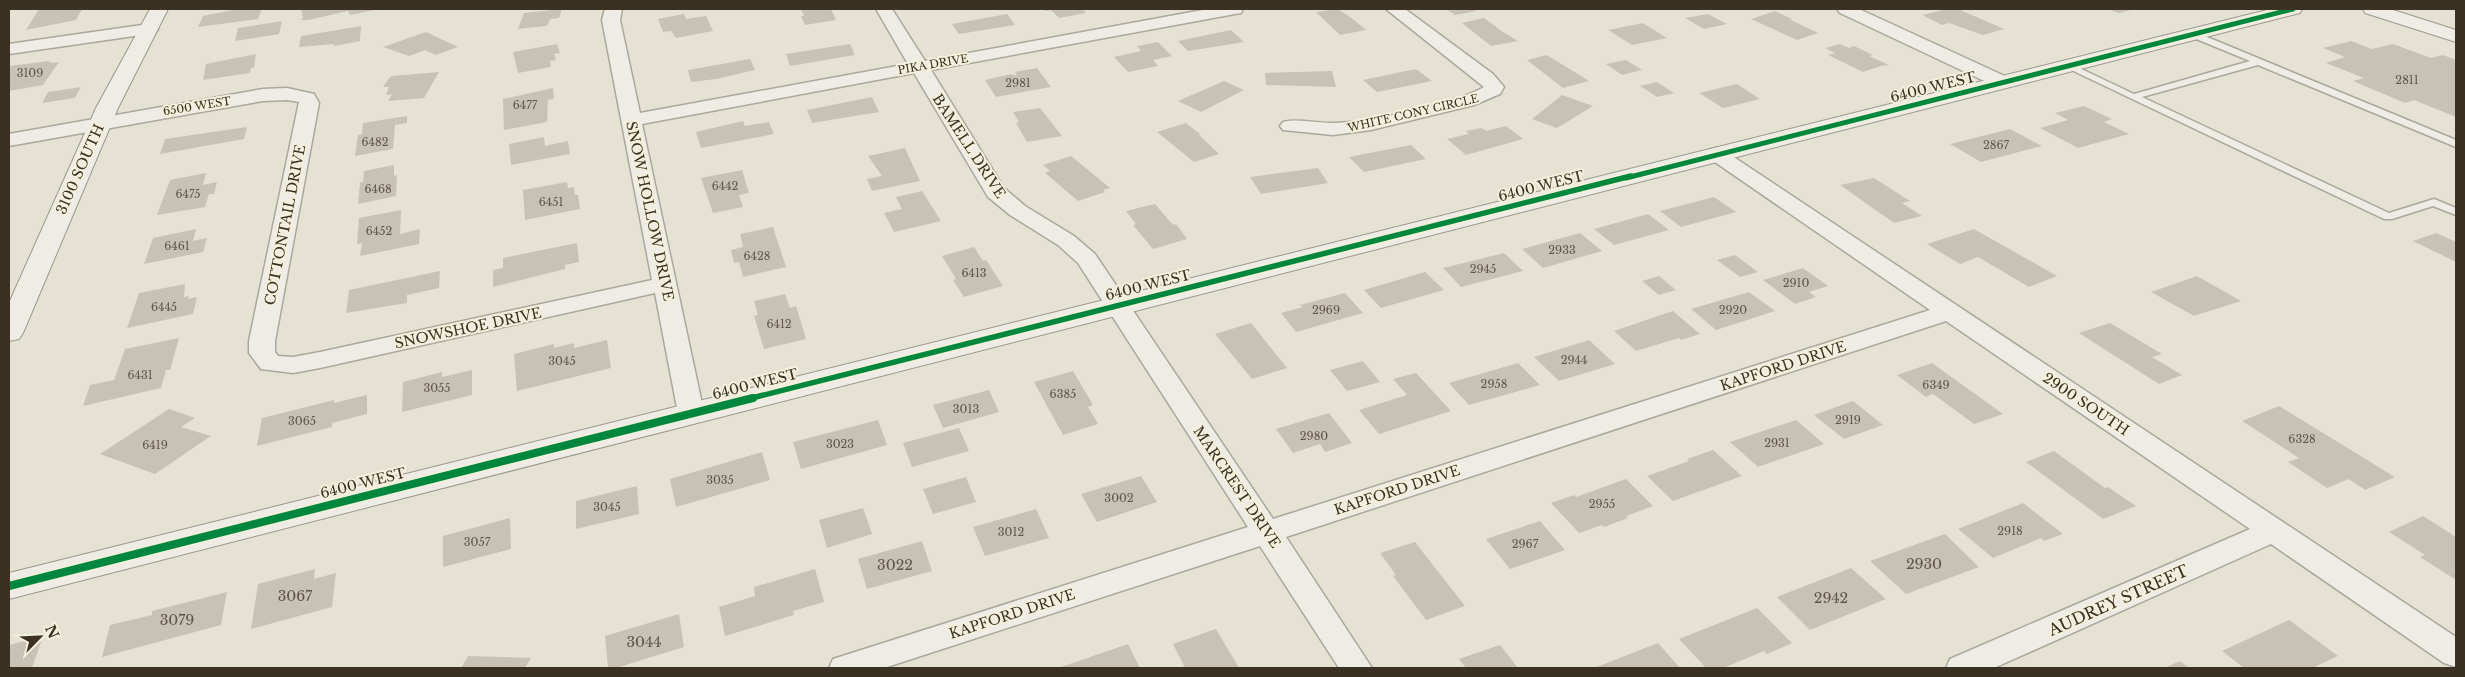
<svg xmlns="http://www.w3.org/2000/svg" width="2465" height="677" font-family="'Libre Baskerville',serif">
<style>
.building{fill:#c8c2b4}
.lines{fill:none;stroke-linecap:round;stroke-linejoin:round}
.lane-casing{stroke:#aba79b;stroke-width:3}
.street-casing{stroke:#aba79b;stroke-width:3}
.secondary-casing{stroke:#9b978b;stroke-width:2}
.lane{fill:#eeece4;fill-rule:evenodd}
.street{fill:#eeece4;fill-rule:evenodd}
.secondary{fill:#eeece4;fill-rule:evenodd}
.cycleway-far2-casing{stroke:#f4f0db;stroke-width:8}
.cycleway-far1-casing{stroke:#f4f0db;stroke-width:9}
.cycleway-casing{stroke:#f4f0db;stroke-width:11}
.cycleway-far2{stroke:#00873e;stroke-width:5}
.cycleway-far1{stroke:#00873e;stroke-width:5.5}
.cycleway{stroke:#00873e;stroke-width:8}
.labels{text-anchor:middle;stroke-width:4;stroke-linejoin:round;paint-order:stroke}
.far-street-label{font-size:11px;fill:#3a3123;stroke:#f4f0db}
.number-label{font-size:11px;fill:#5e5547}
.street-label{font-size:14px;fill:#3a3123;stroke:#f4f0db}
.near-number-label{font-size:14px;fill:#5e5547}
.near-street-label{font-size:16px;fill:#3a3123;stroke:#f4f0db}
</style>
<rect width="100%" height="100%" fill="#e5e2d3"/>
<path class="building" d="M39 9H82L76 20 26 30Z
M237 9H262L258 19 198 27 203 16Z
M301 9H374V10L350 15 348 11 308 20H300L303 18Z
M562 9 559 18 550 19 547 26 518 29 524 13Z
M801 9H831L836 20 805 25 801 16H804Z
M1044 9H1082L1086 13 1059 18 1051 10 1046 11Z
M1337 9 1349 16 1366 30 1340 35 1316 12Z
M1446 9H1473L1476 11 1455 15Z
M1947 9H1958L2004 29 1983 35 1949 23 1942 25 1922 15Z
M2108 9H2135L2119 13Z
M1775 11 1792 19H1789L1818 33 1797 40 1751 19Z
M684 14 686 19 706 16 713 31 676 38 671 31 663 32 658 19Z
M1007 14 1015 25 959 34 952 24Z
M1708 14 1727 24 1704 29 1685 18Z
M1484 18 1503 32 1518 41 1491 46 1462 23Z
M282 21 279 34 235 41 238 28Z
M1643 23 1667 38 1632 45 1608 30Z
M361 26 360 41 334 46V44L299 47 301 36Z
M1231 30 1244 42 1188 51 1178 41Z
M426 32 458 47 436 55 425 50 409 56 383 47Z
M2351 41 2372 49 2393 44 2431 58 2443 55 2456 60V117L2414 100 2405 103 2353 81 2364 78 2326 63 2345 57 2323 48Z
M1158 42 1172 56 1153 60 1158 66 1128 72 1114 57 1141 51 1137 46Z
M557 44 560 53 554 54 556 60 550 61 551 67 518 73 513 52Z
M850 44 855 55 790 66 786 54Z
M1840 44 1849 48 1854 46 1873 55 1869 56 1889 65 1881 66 1863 72 1828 55 1835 53 1825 48Z
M256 54 254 68H251L250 73 203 80 206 64Z
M1547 55 1589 81 1563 88 1527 60Z
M750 59 755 70 716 79 691 82 688 70Z
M1626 60 1642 70 1622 75 1606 64Z
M50 61 49 63 59 62 43 85 9 91V66Z
M1037 68 1051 87 996 97 985 80 1011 74 1017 76 1015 72Z
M1416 69 1432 81 1377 92 1363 80Z
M1332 71 1336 87 1266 85 1265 73Z
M439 72 424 98 388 101 392 94 386 95 389 87H383L391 76Z
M1224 81 1244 90 1201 112 1178 101Z
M1657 82 1674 93 1657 97 1640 86Z
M1737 84 1760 99 1723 108 1699 93Z
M81 87 75 98 42 103 48 92Z
M553 88 554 99 548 100 547 122 504 130 503 99Z
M1562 95 1593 106 1557 128 1532 119Z
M872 97 879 112 812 123 807 110Z
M2084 106 2112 119 2104 122 2129 134 2078 148 2040 128 2068 120 2055 113Z
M1040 108 1062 136 1027 142 1016 123 1019 122 1013 112Z
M407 116V123L395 125 393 149 355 156 358 135 362 134 363 123Z
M743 121 745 126 769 122 774 134 701 148 696 132Z
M1186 123 1201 135H1199L1219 154 1194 162 1157 132Z
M1506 126 1523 139 1466 155 1447 139 1469 134 1466 131 1482 128 1486 131Z
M247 127 244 139 160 154 165 139Z
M2010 129 2042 146 1981 162 1950 144Z
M544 137 545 146 568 141 570 154 511 165 509 144Z
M1411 145 1426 159 1364 172 1349 157Z
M905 148 920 181 872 191 867 179 882 176 868 156Z
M1071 156 1110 188 1103 190 1105 192 1078 201 1045 173 1050 171 1043 165Z
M394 165V176L397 175 396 196 358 204 360 182H363L364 171Z
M1318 168 1328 183 1261 194 1250 177Z
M742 170 749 193 739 195 743 207 713 213 701 178Z
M206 173 203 185 217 182 214 194H209L205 207 157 215 170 180Z
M1874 178 1910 201 1902 203 1922 216 1894 223 1840 185Z
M567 182 568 188 574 187 575 195H578L580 209 525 220 523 190Z
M922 191 941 221 894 232 884 213 902 209 896 197Z
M1714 197 1736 212 1681 227 1660 211Z
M1155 204 1173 225 1176 224 1187 239 1153 249 1133 225 1136 224 1126 211Z
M401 210 400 234 420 229 419 244 360 256 362 243 357 244 359 218Z
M1648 214 1669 230 1614 245 1594 229Z
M773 227 786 267 743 277 739 262 734 263 731 250 743 247 740 234Z
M196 229 193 241 207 238 203 252 144 264 153 238Z
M1974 229 2057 276 2029 287 1978 257 1960 264 1927 244Z
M1580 233 1602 251 1543 268 1522 249Z
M2436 233 2456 242V262L2413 241Z
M577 243 579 262 565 265V269L493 287V270L503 268V258Z
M974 247 983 261 986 260 1003 286 964 297 953 280 956 279 942 256Z
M1504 253 1523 271 1461 287 1443 268Z
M1735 255 1758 272 1740 277 1717 260Z
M1803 268 1828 286 1809 292 1816 297 1795 304 1763 280Z
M440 271 439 288 407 295V303L346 313 349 290Z
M1425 272 1444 290 1381 308 1364 290Z
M1659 276 1676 290 1659 295 1642 281Z
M2197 276 2241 301 2194 316 2151 292Z
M185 284 184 297 189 296 188 299 197 297 193 314 127 328 139 293Z
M1749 292 1775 311 1716 330 1691 309Z
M1345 293 1363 313 1296 332 1281 313 1303 307 1300 305Z
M785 294 790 308 796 306 806 339 764 349 754 316 758 315 754 301Z
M1673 311 1700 334 1681 340 1679 338 1636 351 1614 331Z
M1251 323 1287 368 1252 379 1215 334Z
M2110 323 2162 354 2152 357 2182 375 2159 384 2079 333Z
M179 338 170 370H166L161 388 83 406 90 385 114 380 125 349Z
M607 340 611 368 517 391 514 354 554 344V348L574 343V348Z
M1589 340 1615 364 1559 381 1534 357Z
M1363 361 1380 382 1347 391 1330 370Z
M1518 363 1540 385 1469 405 1449 383Z
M1932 363 2003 414 1974 424 1933 394 1926 397 1897 375Z
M472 370V395L402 412 403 382 442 372V377Z
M1073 371 1093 405 1088 407 1098 424 1063 435 1034 382Z
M1416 373 1451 411 1379 434 1359 410 1407 395 1393 379Z
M989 390 999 412 943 428 933 405Z
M367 395V414L332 423V427L257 446 262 418 334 400V403Z
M1853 401 1883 425 1844 439 1814 415Z
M2279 406 2395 477 2365 490 2349 479 2327 488 2288 462 2299 458 2242 421Z
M169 409 195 418 181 427 211 436 155 474 100 454Z
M1329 413 1352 443 1325 452 1320 444 1293 453 1276 429Z
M878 420 887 445 801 469 793 442Z
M1796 420 1824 444 1758 467 1730 442Z
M959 428 969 451 912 467 903 443Z
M1713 450 1742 476 1673 501 1647 476 1689 461 1687 459Z
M2054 451 2105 488 2108 487 2136 506 2103 519 2026 462Z
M762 452 770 480 676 507 670 479Z
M1141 476 1157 502 1097 522 1081 494Z
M966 477 976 502 933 514 923 489Z
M1626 479 1653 506 1626 516 1628 518 1604 527 1602 525 1579 533 1551 503 1574 495 1576 497Z
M637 486 639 514 576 529V501Z
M2023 503 2063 534 2044 541 2041 538 1993 558 1958 529Z
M863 508 872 534 827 548 819 520Z
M1036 509 1049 538 985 556 973 527Z
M2423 516 2456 537V580L2420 557 2425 555 2389 532Z
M510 518 511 549 443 567V536Z
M1540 521 1565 550 1510 569 1486 539Z
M1945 534 1979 567 1906 594 1870 561Z
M922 541 932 571 867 589 858 559Z
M1415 542 1465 606 1426 620 1393 576 1396 575 1380 553Z
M1851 568 1886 599 1810 630 1777 597Z
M315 569 314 579 336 573 332 607 251 629 258 584Z
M815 569 824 602 793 611 794 615 725 636 719 607 755 596 754 587Z
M227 592 221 625 102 657 110 625 152 615V611Z
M1757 608 1792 643 1767 654 1764 651 1723 668H1706L1679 639Z
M679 614 684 647 616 668H608L605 636Z
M2289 620 2338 656 2312 668H2244L2222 651Z
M1216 629 1239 668H1185L1173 644Z
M43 636 32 668H9V645Z
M1658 643 1680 668H1594Z
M1128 644 1140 668H1058Z
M1500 645 1518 668H1466L1459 659Z
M468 656 531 658 525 668H461Z
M2180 661 2189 668H2165Z"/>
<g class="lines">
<defs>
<path id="lane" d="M2189 32H2195L2456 140V147L2258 65 2142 97 2389 213 2434 199 2456 208V215L2433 206 2392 219H2384L2063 66 2065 64H2071L2134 94 2250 61 2189 36Z"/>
<path id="street" d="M605 9H622L620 20 640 113 908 64 876 9H892L925 61 1208 9H1243L1241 13 1235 14 931 70 1004 188 1025 206 1074 236 1095 254 1273 519 1930 310 1709 158 1706 154 1709 150 1716 148 1723 150 2456 637V667L2444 663 2271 544 1994 668H1946L1950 659 2250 529 1946 321 1286 537 1372 668H1339L1260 546 884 668H829L833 659 1248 527 1078 263 1058 245 1010 215 988 197 914 73 642 124 704 413 700 419 691 422 682 419 678 413 655 293 320 368 293 373 261 369 249 353V341L299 102 287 100 263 101 9 146V134L263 89 287 88 314 94 319 103 275 341V352L278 356 293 357 320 352 652 280 602 20Z
M1386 9H1405L1493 74 1504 87 1500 94 1474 105 1371 130 1333 135 1283 130 1280 126 1283 122C1300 118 1319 124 1336 123 1371 122 1455 104 1484 87Z
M1837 9H1859L2009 78 2011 82 2009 86H1995L1840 13Z
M149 24 155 25 158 29 155 33 9 54V44Z"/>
<path id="secondary" d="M150 9H168L118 108 23 333 19 339 9 341V303L96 108Z
M2271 9H2302L2300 13 9 599V573Z
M2363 9H2390L2456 30V42L2365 13Z"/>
</defs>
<use href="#lane" class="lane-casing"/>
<use href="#street" class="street-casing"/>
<use href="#secondary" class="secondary-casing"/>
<use href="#lane" class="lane"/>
<use href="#street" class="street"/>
<use href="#secondary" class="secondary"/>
<defs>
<path id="cycleway-far2" d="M1626 178 2293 9"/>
<path id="cycleway-far1" d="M748 399 1631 176"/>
<path id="cycleway" d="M9 586 753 398"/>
</defs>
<use href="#cycleway-far2" class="cycleway-far2-casing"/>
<use href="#cycleway-far1" class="cycleway-far1-casing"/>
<use href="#cycleway" class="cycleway-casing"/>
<use href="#cycleway-far2" class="cycleway-far2"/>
<use href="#cycleway-far1" class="cycleway-far1"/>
<use href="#cycleway" class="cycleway"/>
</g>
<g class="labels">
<g class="far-street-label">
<text transform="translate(933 64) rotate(-10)" y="4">PIKA DRIVE</text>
<text transform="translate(197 106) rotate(-9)" y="4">6500 WEST</text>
<text transform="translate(1413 113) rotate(-13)" y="4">WHITE CONY CIRCLE</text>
</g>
<g class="number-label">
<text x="30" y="77">3109</text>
<text x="2407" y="84">2811</text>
<text x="1018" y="87">2981</text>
<text x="525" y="109">6477</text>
<text x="375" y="146">6482</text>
<text x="1996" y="149">2867</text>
<text x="725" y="190">6442</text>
<text x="378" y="193">6468</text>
<text x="188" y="198">6475</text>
<text x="551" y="206">6451</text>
<text x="379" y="235">6452</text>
<text x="177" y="250">6461</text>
<text x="1562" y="254">2933</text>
<text x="757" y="260">6428</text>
<text x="1483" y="273">2945</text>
<text x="974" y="277">6413</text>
<text x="1796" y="287">2910</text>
<text x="164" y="311">6445</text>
<text x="1326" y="314">2969</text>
<text x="1733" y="314">2920</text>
<text x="779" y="328">6412</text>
<text x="1574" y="364">2944</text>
<text x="562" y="365">3045</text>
<text x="140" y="379">6431</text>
<text x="1494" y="388">2958</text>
<text x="1936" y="389">6349</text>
<text x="437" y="392">3055</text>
<text x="1063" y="398">6385</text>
<text x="966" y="413">3013</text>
<text x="1848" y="424">2919</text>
<text x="302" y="425">3065</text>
<text x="1314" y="440">2980</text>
<text x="2302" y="443">6328</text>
<text x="1777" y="447">2931</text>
<text x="840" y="448">3023</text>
<text x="155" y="449">6419</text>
<text x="720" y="484">3035</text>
<text x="1119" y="502">3002</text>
<text x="1602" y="508">2955</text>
<text x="607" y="511">3045</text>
<text x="2010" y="535">2918</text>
<text x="1011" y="536">3012</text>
<text x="477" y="546">3057</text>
<text x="1525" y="548">2967</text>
</g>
<g class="street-label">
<text transform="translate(1933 87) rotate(-14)" y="5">6400 WEST</text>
<text transform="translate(969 146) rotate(57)" y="5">BAMELL DRIVE</text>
<text transform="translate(80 169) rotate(-66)" y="5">3100 SOUTH</text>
<text transform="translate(1541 186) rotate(-14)" y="5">6400 WEST</text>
<text transform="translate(650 211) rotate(78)" y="5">SNOW HOLLOW DRIVE</text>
<text transform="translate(285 225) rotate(-79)" y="5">COTTONTAIL DRIVE</text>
<text transform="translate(1148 285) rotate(-14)" y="5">6400 WEST</text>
<text transform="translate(468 328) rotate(-12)" y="5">SNOWSHOE DRIVE</text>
<text transform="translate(1783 366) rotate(-18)" y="5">KAPFORD DRIVE</text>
<text transform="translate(755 384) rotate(-14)" y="5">6400 WEST</text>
<text transform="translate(2086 404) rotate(34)" y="5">2900 SOUTH</text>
<text transform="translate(363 483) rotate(-14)" y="5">6400 WEST</text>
<text transform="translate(1237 487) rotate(56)" y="5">MARCREST DRIVE</text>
<text transform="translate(1397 490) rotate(-18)" y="5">KAPFORD DRIVE</text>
<text transform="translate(1012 614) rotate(-18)" y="5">KAPFORD DRIVE</text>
</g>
<g class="near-number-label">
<text x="1924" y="569">2930</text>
<text x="895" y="570">3022</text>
<text x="295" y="601">3067</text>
<text x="1831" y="603">2942</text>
<text x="177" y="625">3079</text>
<text x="644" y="647">3044</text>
</g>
<g class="near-street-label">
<text transform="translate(2118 600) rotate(-24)" y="6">AUDREY STREET</text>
</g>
</g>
<rect width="2465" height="677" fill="none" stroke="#3a3123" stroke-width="20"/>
<g transform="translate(40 637) rotate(66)" stroke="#f4f0db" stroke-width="4" paint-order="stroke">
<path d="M0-4L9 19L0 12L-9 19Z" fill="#3a3123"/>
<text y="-8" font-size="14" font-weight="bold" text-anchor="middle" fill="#3a3123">N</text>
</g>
</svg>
